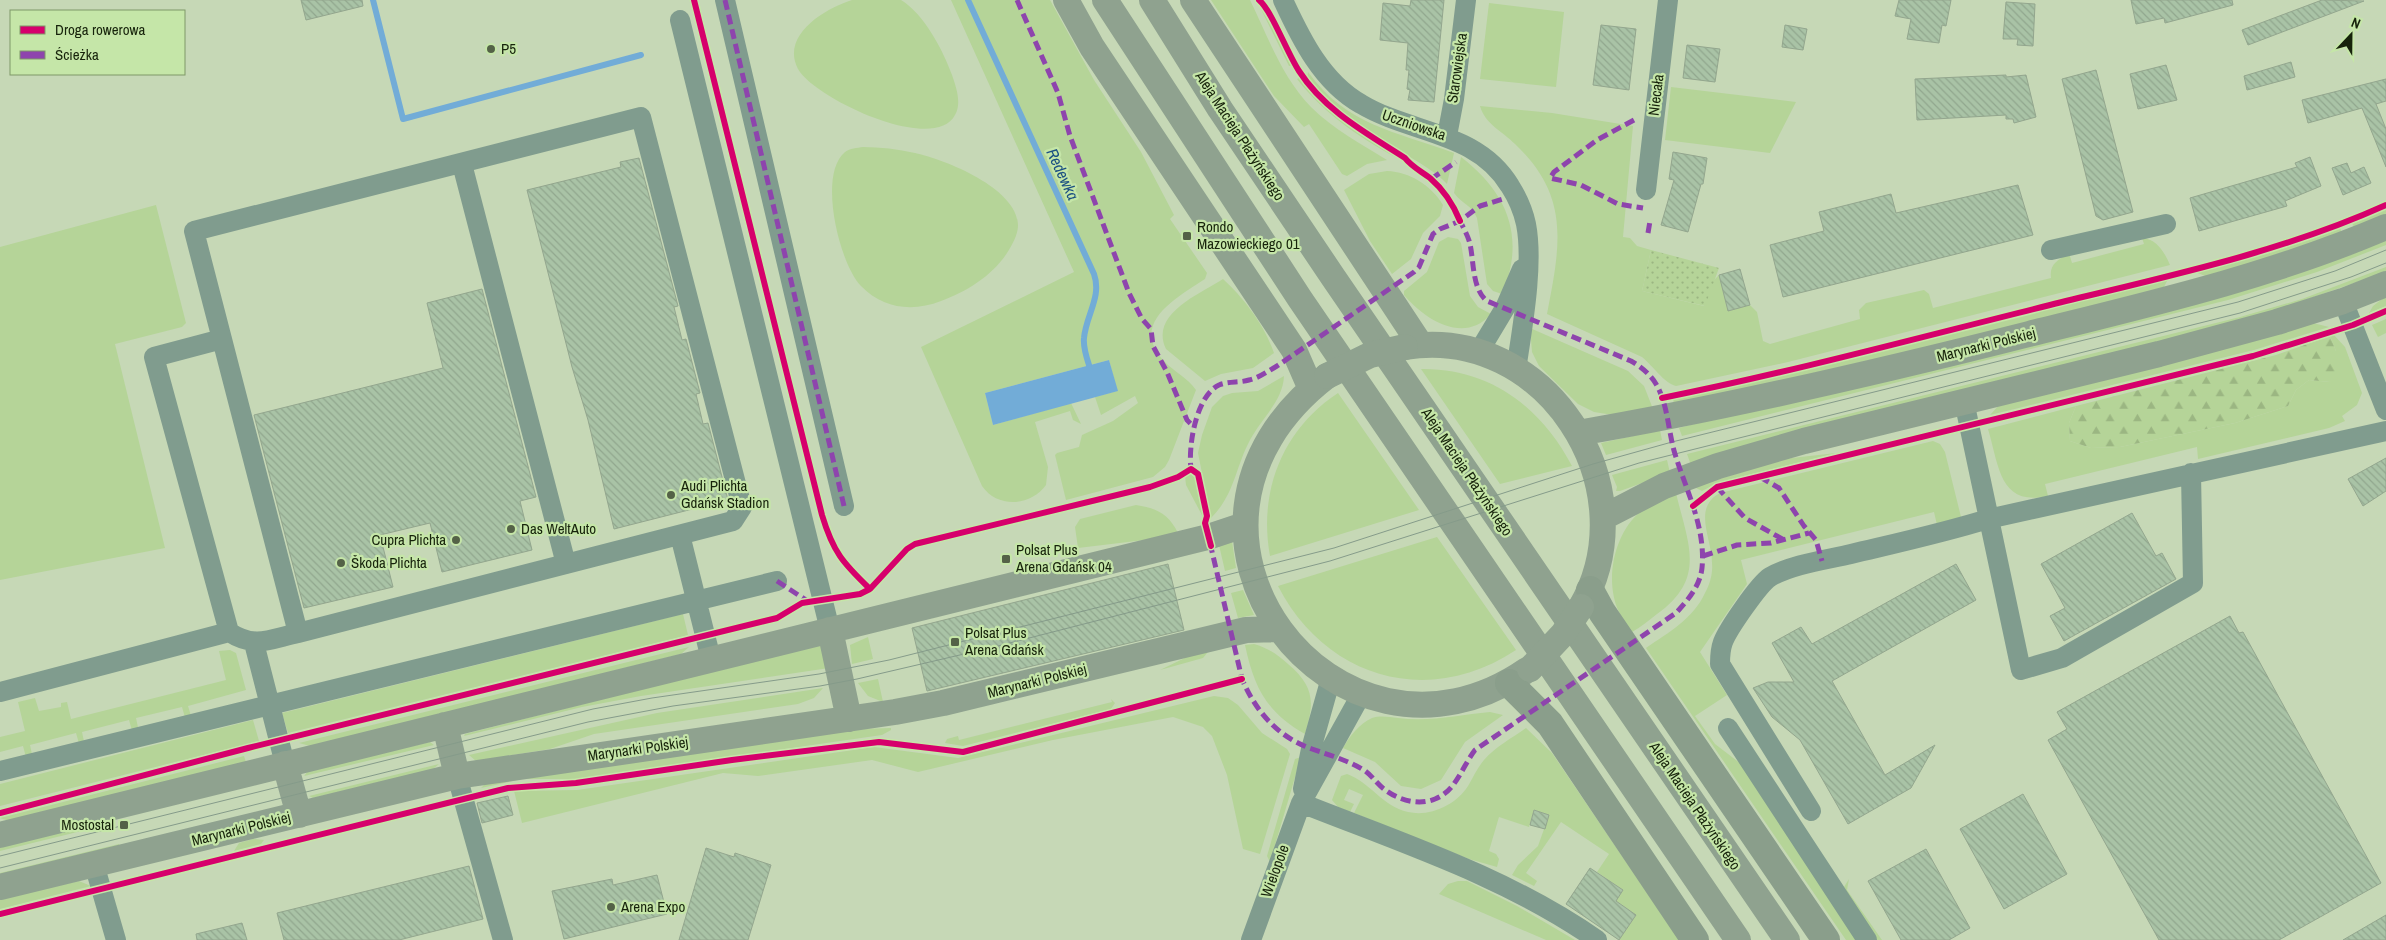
<svg xmlns="http://www.w3.org/2000/svg" width="2386" height="940" font-family="'Archivo Narrow',sans-serif">
<style>
.grass{fill:#b5d498}
.forest{fill:url(#forest-firs)}
.garden{fill:url(#garden-dots)}
.water{fill:#72acd7}
.lines{fill:none;stroke-linecap:round;stroke-linejoin:round}
.stream{stroke:#72acd7;stroke-width:6}
.building{fill:url(#building-back-hatch);stroke:#93a68e}
.minor{stroke:#809c8e;stroke-width:20}
.major{stroke:#8fa28f;stroke-width:26}
.highway{stroke:#8a9e8b;stroke-width:28}
.tram{stroke:#859b8a;stroke-width:1}
.major-bridge{stroke:#8fa28f;stroke-width:26}
.quiet{stroke:#8e44ad;stroke-width:5;stroke-dasharray:10 5;stroke-linecap:butt}
.cycleway-casing{stroke:#c5e6a8;stroke-width:9}
.cycleway{stroke:#d6006c;stroke-width:6}
.poi-dot{fill:#546247;stroke:#c5e6a8;stroke-width:2}
.labels{text-anchor:middle;stroke-width:4.5;stroke-linejoin:round;paint-order:stroke}
.poi-label{font-size:15px;fill:#17230b;stroke:#c5e6a8;text-anchor:start}
.street-label{font-size:15px;fill:#17230b;stroke:#c5e6a8}
.water-label{font-size:16px;font-style:italic;fill:#1c5082;stroke:#c5e6a8}
</style>
<defs>
<pattern id="forest-firs" width="22" height="20" patternUnits="userSpaceOnUse" patternTransform="scale(1.25)"><rect width="22" height="20" fill="#b5d498"/><path d="M5 1l3.5 6h-7zM16 11l3.5 6h-7z" fill="#9bb682"/></pattern>
<pattern id="garden-dots" width="8" height="8" patternUnits="userSpaceOnUse" patternTransform="scale(1.25)"><rect width="8" height="8" fill="#b5d498"/><path d="M2 2h.1M6 6h.1" fill="none" stroke="#9bb682" stroke-width="1.8" stroke-linecap="round"/></pattern>
<pattern id="building-back-hatch" width="6" height="6" patternUnits="userSpaceOnUse" patternTransform="scale(1.25)"><rect width="6" height="6" fill="#a9c3a6"/><path d="M-1 5l2 2M0 0l6 6M5-1l2 2" fill="none" stroke="#91a78e"/></pattern>
</defs>
<rect width="100%" height="100%" fill="#c6d8b6"/>
<path class="grass" d="M852 0H901C924 14 943 50 952 75 956 87 962 103 955 115 934 155 814 98 798 69 780 35 826 8 852 0Z
M951 0H1050L1094 80 1141 152 1174 215 1170 219 1207 273 1205 279C1178 297 1128 323 1164 361 1173 371 1188 378 1196 390L1169 460 1165 467 1153 477 1066 500 1055 455 1057 453 1079 447 1082 435 1113 421 1138 403 1135 396 1101 415 1095 397 1117 391 1109 360 985 393 993 425 1071 403 1081 424 1073 420 1070 411 1035 422 1048 467 1046 485C1031 506 998 509 982 486L921 347 1074 272Z
M1211 0H1250C1268 37 1282 77 1311 107 1333 129 1361 144 1387 160L1367 164 1347 176 1342 174 1309 124 1304 127 1274 96Z
M1489 3 1564 12 1556 87 1480 79Z
M1261 4 1291 66H1289L1259 5Z
M1308 72C1347 126 1395 131 1454 153L1447 184C1437 173 1423 165 1410 157 1374 133 1334 113 1307 78Z
M1299 78C1326 115 1366 137 1405 162 1364 141 1325 115 1297 79Z
M1671 87 1796 102 1770 153 1665 140Z
M1480 106 1552 113 1633 126 1623 237 1630 238 1637 246 1651 250 1642 291 1704 306 1714 280 1719 275 1728 310 1750 305 1757 312 1763 341 1770 344 1860 319 1859 310 1866 303 1924 290 1929 294 1933 308 2051 278C2049 264 2058 260 2069 253L2072 263 2144 244 2142 238C2157 239 2165 253 2170 265L1788 362 1676 386C1664 383 1653 366 1642 357L1547 314C1560 246 1571 197 1515 144 1502 131 1485 124 1480 106Z
M863 147C880 147 898 149 915 153 946 160 1017 188 1018 225 1018 235 1012 245 1007 253 992 276 966 292 941 301 913 312 883 309 861 286 840 265 817 175 845 152 850 148 857 148 863 147Z
M1461 157C1508 193 1526 238 1502 294L1493 291 1487 284 1477 218C1471 204 1463 205 1454 193Z
M1387 171C1410 172 1431 185 1443 205L1440 216 1423 233 1411 259 1392 274 1370 241 1344 190 1369 174Z
M156 205 186 323 182 327 115 344 165 548 0 580V247Z
M2386 208V216L2354 227 2352 223Z
M2340 228 2342 233 2208 277 2195 272 2287 246Z
M1448 237 1458 239 1461 243 1470 296 1478 307 1491 314C1464 345 1424 319 1404 295V291L1427 272 1439 242Z
M2386 240V245L2317 272 2228 300 1682 436 1679 428Z
M2386 267V272L2256 317 1691 465 1687 454 2240 317 2302 299Z
M1223 279C1244 298 1265 326 1274 353L1253 368 1221 374 1205 381 1166 349C1149 314 1200 294 1223 279Z
M2168 279 2164 287 1997 331 1674 405 1673 399 1781 376Z
M2386 296V306L2369 313 2373 306Z
M2386 319V333L2378 337 2372 325Z
M2313 323 2329 327 2254 350 1990 415 2000 404Z
M1530 328 1628 371 1644 386 1653 409 1613 415 1594 412 1578 404 1539 366 1532 352Z
M2334 335 2345 347 2362 393 2357 405 2342 416 2345 421 2329 428 2198 459 2197 447 2045 484 2048 496C1999 507 1999 465 1988 429L2076 406 2069 423 2070 441 2091 448 2120 447 2235 423 2288 406 2296 390 2309 380 2330 382 2336 351 2330 336Z
M1421 369C1490 368 1541 407 1572 466L1500 484Z
M1284 376C1283 401 1261 419 1250 440 1235 468 1235 494 1211 518L1198 453 1202 435 1212 407 1223 396 1232 393 1258 391Z
M1338 393 1419 510 1270 556C1258 491 1283 429 1338 393Z
M1660 430 1662 440 1606 455 1601 443Z
M1933 441 1940 444 1945 452 1961 517 1937 525 1934 512 1741 560 1747 584 1700 652 1727 695 1695 716 1715 744 1749 770 1858 940H1846L1646 648C1669 632 1693 619 1705 593 1710 584 1713 573 1712 563 1712 538 1692 508 1720 493Z
M1836 453 1719 482 1702 491 1694 487 1783 459Z
M1667 460 1670 473 1620 491H1616L1617 487 1612 475Z
M1191 474 1195 478 1204 519 1186 485 1185 476Z
M1676 493C1688 544 1707 578 1657 614 1649 620 1641 627 1632 632 1627 625 1622 619 1619 612 1604 581 1614 533 1641 511 1650 503 1665 499 1676 493Z
M1136 505C1156 508 1169 514 1178 533L1153 539 1078 548 1075 527 1080 519Z
M1437 537 1516 650C1429 708 1326 679 1278 586Z
M1232 541 1236 568 1225 571 1219 545Z
M1243 590 1254 615 1238 618 1231 593Z
M683 614 688 635 288 733 282 713Z
M868 637 873 659 852 664 850 645Z
M1254 644C1268 648 1277 654 1288 664 1314 686 1315 702 1305 734 1266 712 1254 687 1245 645Z
M816 645 823 647 829 668 641 696 582 707 464 736 465 734Z
M689 647 681 654 310 746 299 743Z
M230 650 236 653 246 690 188 706 192 719 186 721 182 707 136 718 139 732 133 734 129 720 82 732 85 746 80 747 76 733 30 745 33 759 27 761 23 746 0 752V737L25 731 18 702 35 698 39 711 61 707V703L67 702 71 719 226 680 219 651Z
M1208 652 1203 658 1160 670 1191 655Z
M878 679 883 702 868 696 858 683Z
M823 688 814 698 798 704 594 734 550 749 476 761 469 755 657 713Z
M1214 696 1228 698 1238 705 1262 733 1287 749 1290 754 1260 854 1243 849 1227 775 1212 736 1203 727 1173 717 1053 740 918 772 872 760 758 776 723 773 522 823 514 791 577 790 874 747 958 758Z
M1111 699 1115 703 1111 709 963 746 945 743 947 739 958 736 959 740 1112 702Z
M1490 712 1503 715 1465 742 1441 780 1421 789 1401 786 1375 762 1343 748C1350 736 1359 724 1372 718 1381 715 1389 717 1398 718 1430 722 1459 715 1490 712Z
M253 720 259 741 0 806V784Z
M891 728V730L882 735 578 779H522L481 788 486 783 859 729Z
M1526 728 1552 753 1679 940H1619L1636 915 1616 901 1623 890 1597 872 1609 854 1561 822 1526 873 1537 881 1534 886 1512 875 1518 865 1538 846 1549 815 1534 810 1529 827 1499 817 1489 851 1496 854 1499 859 1497 867 1469 859 1354 813 1363 795 1349 789 1344 800 1354 804 1350 812 1338 807 1332 800 1341 776 1347 774C1370 782 1382 806 1408 812 1430 817 1456 805 1468 786 1473 778 1477 768 1484 760 1495 747 1512 738 1526 728Z
M430 742 434 745 304 776 308 771Z
M244 756 246 762 9 821 0 818Z
M1301 757 1270 862 1267 856 1295 759Z
M439 764 432 770 313 798 309 796Z
M113 818 114 823 0 851V846Z
M253 839 264 840 261 844 234 851 239 843Z
M119 844 120 848 0 877V873Z
M1849 879 1847 890 1882 940H1876L1844 887Z
M79 881 91 886 0 909V899Z
M1458 881H1467L1517 906 1575 940H1546L1439 894 1448 884Z"/>
<path class="forest" d="M2330 336 2336 351 2338 376 2330 382 2309 380 2296 390 2288 406 2235 423 2120 447 2091 448 2070 441 2069 423 2076 406 2276 355Z"/>
<path class="garden" d="M1651 250 1719 268 1705 306 1642 291Z"/>
<path class="water" d="M1109 360 1118 391 993 425 985 393Z"/>
<g class="lines">
<path class="stream" d="M373 0 403 119 641 55
M968 0 1094 274C1102 297 1086 315 1084 338 1083 347 1086 356 1089 365"/>
</g>
<path class="building" d="M301 0H362L363 6 306 20Z
M1411 0H1444L1434 102 1408 100 1410 90 1407 89 1409 70H1406L1408 43 1380 40 1383 3 1410 6Z
M1899 0H1951L1946 26 1942 25 1939 43 1907 39 1911 19 1895 16Z
M2131 0H2232L2233 5 2165 23 2164 18 2136 24Z
M2322 0 2364 1 2248 45 2242 30Z
M2006 2 2035 4 2033 46 2017 45 2018 39H2003Z
M1601 25 1636 29 1629 90 1593 85Z
M1785 25 1807 29 1803 50 1782 47Z
M1687 45 1720 49 1715 82 1683 78Z
M2291 62 2295 77 2247 90 2244 76Z
M2166 65 2177 100 2138 109 2130 74Z
M2096 70 2133 212 2103 220 2096 216 2062 79Z
M2006 75V77L2026 75 2036 117 2014 123 2013 119H2006V115L1917 120 1915 79Z
M2386 79V101L2376 104 2386 129V167L2362 108 2308 123 2302 100Z
M1673 152 1707 158 1703 184H1701L1688 232 1661 225 1674 180 1669 179Z
M2310 157 2321 186 2285 201 2287 206 2199 231 2190 198 2297 167 2295 163Z
M639 158 678 306 674 307 682 340 686 339 700 393 696 394 703 424 708 423 728 500 614 529 588 420 572 367 527 190 621 167 620 162Z
M2347 163 2351 173 2364 167 2371 183 2343 195 2332 168Z
M2018 185 2033 235 1783 297 1770 245 1824 231 1819 212 1891 194 1896 213Z
M1740 269 1750 305 1728 311 1719 275Z
M482 289 536 497 520 501 532 550 442 572 430 523 380 535 393 587 304 608 254 415 443 368 427 303Z
M2386 458V491L2363 506 2348 479Z
M2132 513 2156 556 2162 553 2176 579 2064 641 2050 616 2065 608 2041 564Z
M1168 564 1184 630 927 691 912 628Z
M1956 564 1976 600 1832 681 1885 775 1935 745 1911 788 1848 824 1800 740 1772 717 1753 688 1768 682H1794L1772 643 1801 627 1812 644Z
M2230 616 2239 633 2243 632 2381 883 2279 940H2159L2048 740 2067 729 2057 712Z
M2023 794 2067 874 2004 909 1960 829Z
M508 796 513 815 482 823 477 803Z
M1534 810 1549 815 1545 829 1530 825Z
M706 848 734 857 735 853 771 865 748 940H679Z
M1926 849 1970 928 1949 940H1901L1868 881Z
M469 866 483 919 399 940H284L277 913Z
M1590 868 1623 890 1616 901 1636 915 1619 940 1566 904Z
M657 875 667 914 564 939 552 891 612 879 613 885Z
M2386 915V940H2343Z
M242 923 247 940H197L196 934Z"/>
<g class="lines">
<path class="minor" d="M725 0 844 506
M1283 0C1301 39 1322 82 1361 104 1411 134 1477 131 1510 186 1517 197 1523 210 1526 224 1534 265 1522 329 1516 370
M680 20 830 630
M1447 136 1454 99 1466 0
M462 164 566 564
M1646 190 1668 0
M2051 250 2166 224
M2343 301 2386 410
M222 339 154 357 229 632C255 649 270 639 298 633L733 521 742 507 641 117 194 231 298 633
M1478 353 1505 308 1522 269
M1964 401 2021 670 2062 658 2193 583 2191 473
M680 535 711 659
M254 643 285 764
M0 692 229 632
M1728 728 1867 940
M0 771 777 581
M457 776 503 940
M1303 789 1311 749 1331 678
M1301 803C1402 843 1507 877 1597 940
M1811 811 1720 664C1720 656 1720 650 1723 642 1728 629 1759 584 1770 577 1793 564 1825 560 1851 554 1897 543 1943 533 1988 519L2386 431
M94 864 116 940
M1251 940 1301 803 1362 693"/>
<path class="major" d="M1066 0 1092 47 1294 350 1311 389
M1105 0 1300 299 1738 940
M1152 0 1220 109 1333 277 1787 940
M1193 0 1420 344
M1405 347C1545 324 1650 486 1581 607
M1327 376C1126 530 1337 801 1527 670
M1578 433C1730 407 1879 372 2029 334 2150 304 2271 276 2386 227
M1604 517 1664 486 1718 466 1804 441 2159 354 2277 322 2343 301 2386 284
M830 630 849 719
M445 725 457 776
M285 764 299 815
M0 835 1208 537 1244 525
M0 887 457 776 895 712 943 703 1246 630 1279 629"/>
<path class="highway" d="M1590 590 1602 612 1826 940
M1509 683 1550 724 1695 940"/>
<path class="tram" d="M0 856 593 709 652 698 819 674 889 660 1334 548 1593 464 1672 442 2238 302 2335 271 2386 250
M0 868 588 722 673 706 820 686 857 679 994 647 1330 561 1639 463 2240 313 2351 277 2386 263"/>
<path class="major-bridge" d="M1327 376 1370 355 1405 347
M1530 669 1563 634 1581 607"/>
<path class="quiet" d="M725 0 844 506
M1017 0 1058 93 1070 136 1129 293 1142 319 1151 329 1153 346 1167 372 1187 420 1194 427
M1634 120 1597 140 1554 172 1550 178 1581 185 1618 204 1643 208
M1431 179 1456 162
M1648 233 1650 221
M1188 471 1191 469C1188 446 1196 396 1219 385 1229 381 1239 383 1249 380 1259 378 1268 371 1277 366L1414 272 1419 267 1433 234 1440 229 1460 221 1480 206 1503 199
M1760 477 1779 488 1804 526 1816 540 1822 561
M1717 487 1745 518 1784 540
M1210 543 1242 679C1256 712 1278 737 1312 749 1329 755 1347 760 1362 769 1371 774 1376 783 1384 789 1398 800 1418 806 1435 799 1456 791 1462 767 1475 750L1676 613C1688 600 1700 586 1702 568 1706 528 1686 490 1675 454 1668 431 1668 404 1656 384 1650 374 1640 366 1631 361L1487 301C1472 289 1474 262 1470 244 1468 235 1462 226 1459 218
M1703 556 1737 545 1771 543 1809 533
M777 581 809 602"/>
<defs>
<path id="cycleway" d="M694 0 822 515C833 552 843 563 870 589
M1259 0C1272 11 1287 53 1299 71 1324 110 1366 133 1405 158 1412 167 1421 171 1430 178 1444 190 1453 204 1460 221
M1662 398C1792 372 1921 337 2050 305 2163 277 2280 253 2386 205
M1693 506 1717 487 2253 356 2353 325 2386 311
M0 813 248 748 777 618 802 603 860 594 870 589 907 549 915 544 1150 487 1178 477 1191 469 1198 474 1207 516 1205 523 1211 546
M0 914 508 788 576 783 732 760 879 742 963 752 1242 679"/>
</defs>
<use href="#cycleway" class="cycleway-casing"/>
<use href="#cycleway" class="cycleway"/>
</g>
<g class="poi-dot">
<circle cx="491" cy="49" r="5"/>
<rect x="1182" y="231" width="10" height="10" rx="2.5"/>
<circle cx="671" cy="495" r="5"/>
<circle cx="511" cy="529" r="5"/>
<circle cx="456" cy="540" r="5"/>
<rect x="1001" y="554" width="10" height="10" rx="2.5"/>
<circle cx="341" cy="563" r="5"/>
<rect x="950" y="637" width="10" height="10" rx="2.5"/>
<rect x="119" y="820" width="10" height="10" rx="2.5"/>
<circle cx="611" cy="907" r="5"/>
</g>
<g class="labels">
<g class="poi-label">
<text x="501" y="54">P5</text>
<text x="1197" y="232">Rondo<tspan x="1197" dy="17">Mazowieckiego 01</tspan></text>
<text x="681" y="491">Audi Plichta<tspan x="681" dy="17">Gdańsk Stadion</tspan></text>
<text x="521" y="534">Das WeltAuto</text>
<text x="446" y="545" text-anchor="end">Cupra Plichta</text>
<text x="1016" y="555">Polsat Plus<tspan x="1016" dy="17">Arena Gdańsk 04</tspan></text>
<text x="351" y="568">Škoda Plichta</text>
<text x="965" y="638">Polsat Plus<tspan x="965" dy="17">Arena Gdańsk</tspan></text>
<text x="114" y="830" text-anchor="end">Mostostal</text>
<text x="621" y="912">Arena Expo</text>
</g>
<g class="street-label">
<text transform="translate(1457 68) rotate(-82)" y="5">Starowiejska</text>
<text transform="translate(1656 95) rotate(-83)" y="5">Niecała</text>
<text transform="translate(1414 125) rotate(19)" y="5">Uczniowska</text>
<text transform="translate(1240 136) rotate(57)" y="5">Aleja Macieja Płażyńskiego</text>
<text transform="translate(1986 345) rotate(-14)" y="5">Marynarki Polskiej</text>
<text transform="translate(1467 472) rotate(56)" y="5">Aleja Macieja Płażyńskiego</text>
<text transform="translate(1037 681) rotate(-14)" y="5">Marynarki Polskiej</text>
<text transform="translate(638 749) rotate(-8)" y="5">Marynarki Polskiej</text>
<text transform="translate(1695 806) rotate(56)" y="5">Aleja Macieja Płażyńskiego</text>
<text transform="translate(241 829) rotate(-14)" y="5">Marynarki Polskiej</text>
<text transform="translate(1275 871) rotate(-70)" y="5">Wielopole</text>
</g>
<g class="water-label">
<text transform="translate(1063 174) rotate(65)" y="6">Redewka</text>
</g>
</g>
<rect x="10" y="10" width="175" height="65" fill="#c5e6a8" stroke="#7f9869"/>
<rect x="20" y="26" width="25" height="8" fill="#d6006c" stroke="#7f9869"/>
<text x="55" y="35" font-size="15" fill="#17230b">Droga rowerowa</text>
<rect x="20" y="51" width="25" height="8" fill="#8e44ad" stroke="#7f9869"/>
<text x="55" y="60" font-size="15" fill="#17230b">Ścieżka</text>
<g transform="translate(2351 35) rotate(22)" stroke="#c5e6a8" stroke-width="4" paint-order="stroke">
<path d="M0-4L9 19L0 12L-9 19Z" fill="#17230b"/>
<text y="-8" font-size="14" font-weight="bold" text-anchor="middle" fill="#17230b">N</text>
</g>
</svg>
